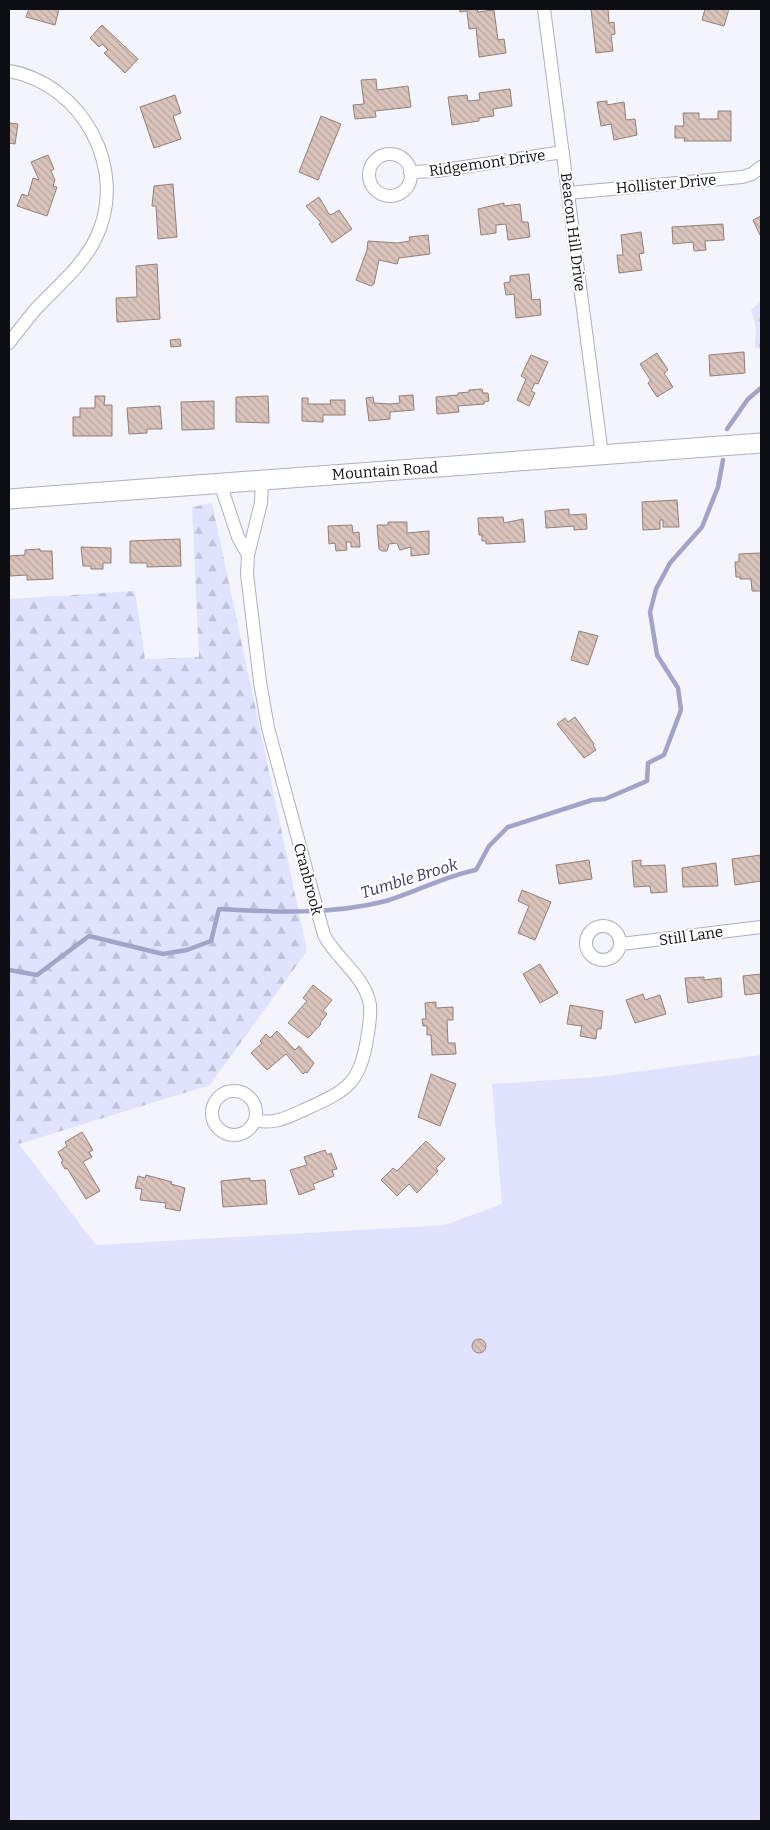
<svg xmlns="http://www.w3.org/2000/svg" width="770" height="1830" font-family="Bitter,serif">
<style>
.green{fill:#e1e3fe}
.forest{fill:url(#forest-firs)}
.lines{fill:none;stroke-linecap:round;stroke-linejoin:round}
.stream{stroke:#a1a3c7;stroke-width:4.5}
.building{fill:url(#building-back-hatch);stroke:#927f77}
.street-casing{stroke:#adafc2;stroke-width:14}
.secondary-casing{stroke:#adafc2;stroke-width:21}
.street{stroke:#fff;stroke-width:12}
.secondary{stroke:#fff;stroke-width:19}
.labels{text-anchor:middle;stroke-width:4;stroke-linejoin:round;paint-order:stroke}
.street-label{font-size:15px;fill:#0e0f15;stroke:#fff}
.water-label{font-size:16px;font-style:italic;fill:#373867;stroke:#fff}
</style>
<defs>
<pattern id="forest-firs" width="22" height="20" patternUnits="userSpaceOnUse" patternTransform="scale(1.25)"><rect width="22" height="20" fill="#e1e3fe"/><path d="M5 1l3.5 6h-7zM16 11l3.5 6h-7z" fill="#c0c2d9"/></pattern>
<pattern id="building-back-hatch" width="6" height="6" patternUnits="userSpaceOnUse" patternTransform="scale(1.25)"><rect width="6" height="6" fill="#d9c3bb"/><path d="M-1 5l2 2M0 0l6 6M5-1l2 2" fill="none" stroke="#b9a6a0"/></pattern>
</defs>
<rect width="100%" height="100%" fill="#f3f4fc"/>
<path class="green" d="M761 1055V1821H9V1131L96 1245 445 1225 502 1204 492 1084 597 1077Z"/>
<path class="forest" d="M761 301V350L755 347 756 328 751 310Z
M212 503 307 951 210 1085 19 1144 9 1131V599L135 591 145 659 199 657 192 507Z"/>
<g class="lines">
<path class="stream" d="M727 429 748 399 761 388
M9 970 37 975 89 936 163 954 187 950 211 941 219 909C274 912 332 915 386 901 416 892 445 876 476 870L489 846 508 827 592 800 605 799 647 781 648 763 664 755 681 710 678 688 657 655 650 612 656 589 670 563 702 527 718 487 723 460"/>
</g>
<path class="building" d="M29 9H59L55 25 26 17Z
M460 9H477L478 12 494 10 498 40 504 39 506 53 479 57 476 28 469 29 467 11 460 12Z
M591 9H608L609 23 614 22 615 34 611 35 613 51 596 53Z
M705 9H729L724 26 702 20Z
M102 25 138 59 125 73 104 53 108 50 102 44 99 47 90 38Z
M376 79 377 90 408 86 411 107 375 111 376 117 355 119 353 105 364 104 361 80Z
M510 89 512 106 493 109 494 116 479 118V121L452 125 448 97 467 95 468 101 480 100 479 93Z
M175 95 181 113 173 116 181 139 154 148 140 107Z
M607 101V105L624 102 626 120 635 119 637 135 614 140 611 124 601 126 597 102Z
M718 111H731V141H684L685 138H675V126H684L683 113H699V119H718Z
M321 116 341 124 318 180 299 172Z
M9 123 18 124 15 144 9 143Z
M48 155 54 169 51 171 55 180 53 186 57 187 47 216 17 206 22 194 28 196 33 178 39 180 31 162Z
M173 184 177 237 158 239 156 206H152L154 186Z
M319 197 329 214 331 215 339 210 352 229 332 243 319 224 321 223 306 206Z
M504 203V206L520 204 522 222H528L530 237 508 240 506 224 496 225V233L481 235 478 209Z
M761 216V235H760L753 220Z
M723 224 724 240 705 241 706 250 694 251 693 242 673 244 672 227Z
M641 232 644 253 639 254 642 270 619 273 617 255H623L621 235Z
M428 235 430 254 399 258 397 264 379 260 374 284 371 286 356 280 367 250 368 241 397 243 410 241 409 237Z
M157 264 160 319 117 322 116 298 137 297 136 266Z
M529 274 532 300 540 299 541 315 516 318 514 294 506 295 504 283 510 282V276Z
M180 339 181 346 171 347 170 340Z
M744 352 745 373 710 376 709 355Z
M657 353 668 370 664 373 673 387 657 397 648 383 651 381 640 364Z
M531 355 548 362 538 384 535 383 531 391 535 393 529 406 517 400 526 379 521 376Z
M482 389 483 393H488L489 401 484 402V404L458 406 459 412 437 414 436 397 458 395V393L469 392V390Z
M413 395 414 410 390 412V419L369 421 366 398 373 397 374 403 390 404 400 403 399 396Z
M95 396H105L104 405H112V436H73V417H80V408H95Z
M268 396 269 423 236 422V397Z
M302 398H308V404H331L330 400H345V415H323V422L302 421Z
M214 401V429L182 430 181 402Z
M160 406 162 429H147V433L129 434 127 408Z
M677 500 679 527H663V520H660V529L643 530 642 502Z
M569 509V515L586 514 587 529 574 530V526L546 528 545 511Z
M503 517 504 523 523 519 525 542 486 544V541H482V535H479L478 518Z
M388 522H407V533L429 531V554L411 556V547L400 550 397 543 389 544 387 551H382L379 549 377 525H388Z
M352 525 353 533 359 532 360 547H351V542H346L347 550 336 551 335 543 329 544 328 526Z
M180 539 181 566 147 567V563H130V541Z
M81 547 111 548V563H103V569H91V566H83Z
M40 549V551H52L53 579 27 580V575L10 576 9 556 25 555V550Z
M761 553V591H752L751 579H740V577H736L735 562H739V554Z
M579 631 598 636 588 665 571 660Z
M575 717 594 744 593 745 596 750 584 758 557 724 565 718 568 722Z
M761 855V881L735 885 732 859Z
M589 860 592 879 559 884 556 865Z
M641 860V866L665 865 667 892 651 893 650 886 634 887 632 861Z
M716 863 718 886 683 887 682 868Z
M522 890 551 902 535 940 518 933 529 906 518 901Z
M540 964 558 993 540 1003 523 974Z
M761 974V993L745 995 743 976Z
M704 977V980L721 978 722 997 688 1003 685 978Z
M313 985 332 1000 323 1011 327 1014 320 1023 321 1024 308 1038 288 1023 307 1001 303 998Z
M643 994 645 1000 660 995 666 1014 635 1023 626 1000Z
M436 1002V1008L453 1007V1020H447L448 1043H455L456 1054 432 1055 431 1035H427V1026H423L422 1019H426L425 1003Z
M570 1005 603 1011 601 1029H597L596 1039 580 1036 582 1026 567 1024Z
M277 1031 295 1050 299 1046 314 1063 307 1073 305 1072 303 1074 286 1054 267 1070 251 1053 262 1043 260 1041 266 1034 270 1038Z
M431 1074 456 1084 440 1126 418 1117Z
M82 1132 93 1150 89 1152 92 1157 83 1162 100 1191 86 1199 67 1168 65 1169 61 1162 63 1161 58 1152 67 1146 65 1142Z
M426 1141 445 1159 436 1168 438 1171 417 1193 409 1184 397 1196 381 1180 393 1168 397 1171Z
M325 1150 327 1155 331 1153 337 1169 332 1170 334 1176 313 1184 315 1189 299 1195 290 1170 307 1165 304 1157Z
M146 1175 172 1182 171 1184 185 1188 180 1211 165 1208 166 1203 140 1200 142 1189 135 1188 138 1176 145 1178Z
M250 1178V1181L265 1180 267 1204 223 1207 221 1181Z
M472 1346a7 7 0 1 1 14 0a7 7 0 1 1-14 0Z"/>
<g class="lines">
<defs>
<path id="street" d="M544 9 602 455
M9 71C83 84 129 170 96 238 82 267 56 287 35 310 26 321 17 332 9 343
M369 175a21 21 0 1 1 42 0a21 21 0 1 1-42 0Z
M410 172 437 171 563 152
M568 193 742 177 752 174 761 167
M220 483 238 537 248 555
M586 943a17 17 0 1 1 34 0a17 17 0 1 1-34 0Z
M621 944 761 927
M212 1113a22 22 0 1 1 44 0a22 22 0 1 1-44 0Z
M255 1120C274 1125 288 1117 306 1109 345 1091 360 1085 367 1039 369 1028 371 1017 370 1005 365 976 337 960 324 935L268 728 260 682 247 574 248 555 261 503 262 480"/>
<path id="secondary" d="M9 499 761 443"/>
</defs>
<use href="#street" class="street-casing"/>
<use href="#secondary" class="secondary-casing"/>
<use href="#street" class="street"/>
<use href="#secondary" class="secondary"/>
</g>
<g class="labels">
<g class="street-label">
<text transform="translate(487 163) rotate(-8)" y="5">Ridgemont Drive</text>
<text transform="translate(666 184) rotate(-5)" y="5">Hollister Drive</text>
<text transform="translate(573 232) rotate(83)" y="5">Beacon Hill Drive</text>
<text transform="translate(385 471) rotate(-4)" y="5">Mountain Road</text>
<text transform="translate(308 879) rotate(75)" y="5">Cranbrook</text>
<text transform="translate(691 936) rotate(-8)" y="5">Still Lane</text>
</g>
<g class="water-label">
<text transform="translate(409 878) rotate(-17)" y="6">Tumble Brook</text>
</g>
</g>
<rect width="770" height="1830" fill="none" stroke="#0e0f15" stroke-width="20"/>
</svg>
